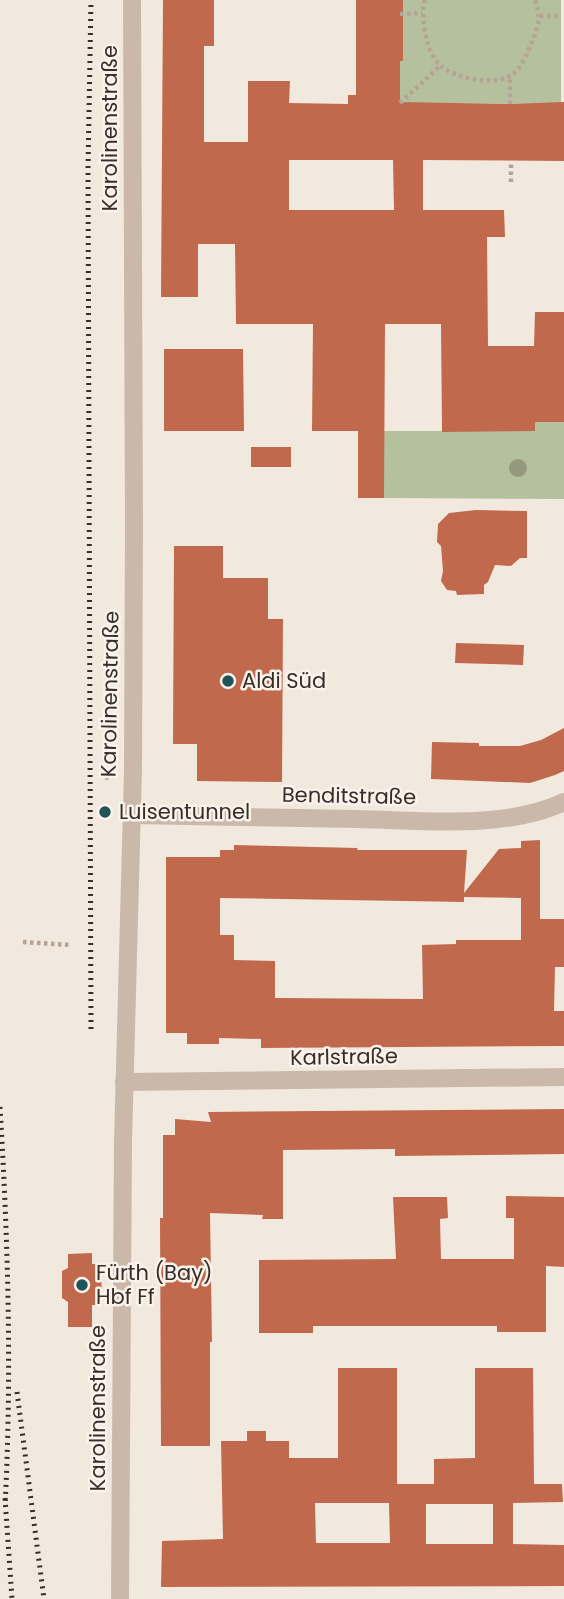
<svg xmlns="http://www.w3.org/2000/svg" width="564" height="1599" font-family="Poppins,sans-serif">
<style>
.green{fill:#b5c09f}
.building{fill:#c1694d;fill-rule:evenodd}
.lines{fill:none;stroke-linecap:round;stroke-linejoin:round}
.path{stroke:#b5a395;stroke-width:4.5;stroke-dasharray:3.5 3.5;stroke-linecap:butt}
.minor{stroke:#cab9ab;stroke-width:18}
.tertiary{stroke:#cab9ab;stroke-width:18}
.rail{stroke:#372e2a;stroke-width:5;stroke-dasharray:2 5;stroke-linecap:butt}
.tree{fill:#94987d}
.poi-dot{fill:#215458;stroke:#f9f3eb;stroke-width:2.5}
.labels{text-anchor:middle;stroke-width:5;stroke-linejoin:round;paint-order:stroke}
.street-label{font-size:21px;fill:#372e2a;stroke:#f9f3eb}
.poi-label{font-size:21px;fill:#372e2a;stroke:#f9f3eb;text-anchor:start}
</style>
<rect width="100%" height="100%" fill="#f2e9de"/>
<path class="green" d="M400 0H561V104L400 103Z
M535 422H564V499L384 498V431H534Z"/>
<path class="building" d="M163 0H214V46H204V142H248V81H290L289 103 348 104V95H356V0H403V61H400V102L510 104 564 102V161L423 160V210H504L505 237H487L488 346H534L535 312H564V422H535V431L442 432 441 324H385L384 498H358V431H312L313 324H236L235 244H198V297H161ZM289 160H393L394 210H289Z
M164 349H243L244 431H164Z
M251 447H291V467H251Z
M476 510 527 511V558H520L511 566 495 565 488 582 484 585V594L457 595 456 591 447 590 441 581 443 571 441 546 437 542 438 524 449 513Z
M174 546H223V578H268V619H283L282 782 197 781V744H173Z
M456 643 524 645 523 665 455 663Z
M564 728V771L555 775 530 783 431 779 432 742 479 743V746H520L541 740Z
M540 840V919H564V967H555L554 1011H564V1046L261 1048V1039L219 1038V1044H187V1033H166V857H220V850H234V845L357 848 358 850H467L464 893 499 849 521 848V841ZM464 897 521 898V940H456V944L422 945 423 999 275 998V961L234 960V935H220V898L464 902Z
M564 1109V1154L395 1156V1149L283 1150V1219H262L263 1215 210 1213 212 1342H210V1446H161L160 1218H163V1135H175V1119L211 1122 208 1112Z
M506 1196 564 1197V1267L546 1266V1332H497V1326H313V1333H259V1260L396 1259 393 1197H447L448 1218 440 1219 441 1259H514V1218H506Z
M92 1253V1264H101L102 1305H92V1327H68V1302L62 1298V1271L68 1268V1254Z
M338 1368H397V1484H434V1459L475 1458V1368H533L534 1484H562L563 1502 513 1503V1544L564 1545V1586L161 1587 162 1541 223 1539 221 1441H247V1431H266V1441H289V1458H338ZM315 1503H389L390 1543H316ZM426 1504H493V1544H426Z"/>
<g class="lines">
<path class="path" d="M425 0C420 17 426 54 441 66 455 78 491 85 508 77 521 71 527 53 532 42 539 24 541 18 535 0
M400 14 422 13
M540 16H561
M400 103 440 66
M510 104V77
M511 182V161
M105 778 115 775
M23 942 71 945"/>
<path class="minor" d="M131 815C207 816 282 818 357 819 421 820 505 830 564 802
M124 1082 564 1077"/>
<path class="tertiary" d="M120 1599 123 1142 133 769 134 526 132 0"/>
<path class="rail" d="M91 1029 88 170 91 0
M0 1107C8 1239 12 1373 5 1506
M17 1392 44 1599
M5 1498 12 1599"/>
</g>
<circle class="tree" cx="518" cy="468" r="9"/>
<g class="poi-dot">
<circle cx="228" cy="681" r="7"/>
<circle cx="105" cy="812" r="7"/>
<circle cx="82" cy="1285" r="7"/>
</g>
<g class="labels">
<g class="street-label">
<text transform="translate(110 128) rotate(-90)" y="7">Karolinenstraße</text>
<text transform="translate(110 694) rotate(-89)" y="7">Karolinenstraße</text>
<text transform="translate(349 796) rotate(1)" y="7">Benditstraße</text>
<text transform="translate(344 1057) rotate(-1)" y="7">Karlstraße</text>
<text transform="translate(98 1408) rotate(-90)" y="7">Karolinenstraße</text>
</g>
<g class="poi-label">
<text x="242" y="688">Aldi Süd</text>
<text x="119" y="819">Luisentunnel</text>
<text x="96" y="1280">Fürth (Bay)<tspan x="96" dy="24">Hbf Ff</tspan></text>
</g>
</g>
</svg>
